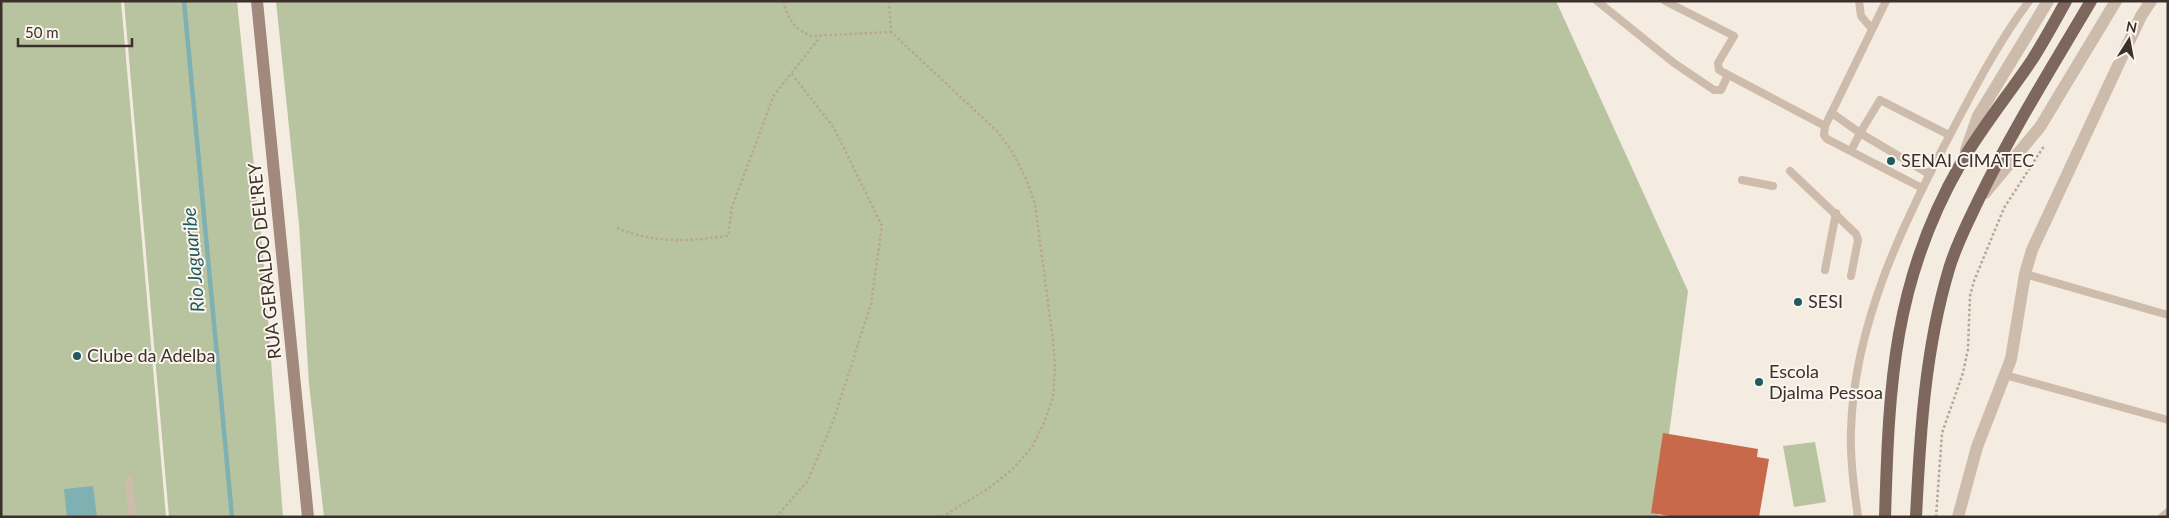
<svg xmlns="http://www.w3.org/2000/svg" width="2169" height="518" font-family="Lato,sans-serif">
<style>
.green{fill:#b8c4a0}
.water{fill:#7fb0b2}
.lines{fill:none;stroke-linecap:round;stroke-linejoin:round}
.stream{stroke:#7fb0b2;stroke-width:4.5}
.building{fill:#c8694b}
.path{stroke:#b9a596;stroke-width:2.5;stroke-dasharray:2.5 2.5;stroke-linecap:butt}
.service{stroke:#cdbbac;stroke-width:8}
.minor{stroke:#cdbbac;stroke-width:12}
.tertiary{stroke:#cdbbac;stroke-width:12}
.secondary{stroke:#a18a7d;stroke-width:12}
.primary{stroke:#7d675c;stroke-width:12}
.poi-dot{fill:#1f5a5e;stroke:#fbf5ee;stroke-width:2}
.labels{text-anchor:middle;stroke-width:4;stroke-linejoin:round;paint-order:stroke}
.poi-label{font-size:18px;fill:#3b302b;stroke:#fbf5ee;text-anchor:start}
.street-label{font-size:18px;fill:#3b302b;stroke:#fbf5ee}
.water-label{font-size:19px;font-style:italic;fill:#1f5a5e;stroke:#fbf5ee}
</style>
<rect width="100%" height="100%" fill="#f4ebe1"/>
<path class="green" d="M1 1H121L166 517H1Z
M124 1H237L263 255 283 517H169Z
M276 1H1556L1688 291 1658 517H324L309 384 299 224Z
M1815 442 1826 502 1794 507 1783 446Z"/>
<path class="water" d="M93 486 97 517H67L64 489Z"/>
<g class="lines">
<path class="stream" d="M184 1 232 517"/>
</g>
<path class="building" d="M1663 433 1758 449 1757 457 1769 459 1759 517H1676L1651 513Z"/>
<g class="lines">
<path class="path" d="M784 1C786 18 796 30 811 36L891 32
M889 1 891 32 997 131 1013 153 1027 181 1035 204 1053 341 1055 367 1053 397 1044 423 1032 447 1013 469 989 488 942 517
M617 228C656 244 688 241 728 236L732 207 774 95 820 37
M776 517 807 482 834 419 871 304 882 226 834 128 791 73
M1936 517 1942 433 1963 373 1968 349 1970 296 1974 281 2004 208 2044 146"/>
<path class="service" d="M1597 1 1674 63 1714 90H1721L1728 75
M1665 1 1734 36 1718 63 1719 70 1825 126
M1859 1 1861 16 1872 29
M1886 1 1825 126 1824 135 1827 139 1922 188
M1832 113 1860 133 1880 100 1949 135
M1851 151 1860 133 1929 174
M1790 171 1856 234 1858 240 1851 276
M1742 180 1773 186
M1825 270 1836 213
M2025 274 2168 315
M2005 375 2168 420
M129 480 132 517
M1858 517C1854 488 1850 459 1851 430 1854 324 1903 223 1952 131 1975 87 1999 41 2029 1
M2162 517 2168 512"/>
<path class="minor" d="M1958 517 1977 447 2011 359 2025 274 2032 250 2141 16 2151 1"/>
<path class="tertiary" d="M1966 150 1978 116 2048 1
M1985 193 2040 127 2116 1"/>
<path class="secondary" d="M257 1 308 517"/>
<path class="primary" d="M1885 517C1889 384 1893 281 1961 163 1982 127 2009 94 2032 60 2044 41 2055 21 2066 1
M1916 517C1920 434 1925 349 1949 269 1956 245 1968 222 1979 199 2012 131 2052 67 2091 1"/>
</g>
<g class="poi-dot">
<circle cx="1891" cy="161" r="5"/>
<circle cx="1798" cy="302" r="5"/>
<circle cx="77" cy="356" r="5"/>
<circle cx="1759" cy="382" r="5"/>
</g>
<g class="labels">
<g class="poi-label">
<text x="1901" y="167">SENAI CIMATEC</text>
<text x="1808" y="308">SESI</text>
<text x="87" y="362">Clube da Adelba</text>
<text x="1769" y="378">Escola<tspan x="1769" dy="21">Djalma Pessoa</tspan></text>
</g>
<g class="street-label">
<text transform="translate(265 261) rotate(-96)" y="6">RUA GERALDO DEL'REY</text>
</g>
<g class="water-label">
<text transform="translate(193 260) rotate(-95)" y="7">Rio Jaguaribe</text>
</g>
</g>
<rect width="2169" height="518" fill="none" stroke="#3b302b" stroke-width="5"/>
<g transform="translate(2129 40) rotate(11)" stroke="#fbf5ee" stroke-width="4" paint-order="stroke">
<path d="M0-4L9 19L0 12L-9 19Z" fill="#3b302b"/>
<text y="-8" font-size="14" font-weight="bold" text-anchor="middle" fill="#3b302b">N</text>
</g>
<path d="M18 38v8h114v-8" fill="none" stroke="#3b302b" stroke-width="2.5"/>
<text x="25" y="38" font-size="15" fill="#3b302b" stroke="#fbf5ee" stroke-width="4" paint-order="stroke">50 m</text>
</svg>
